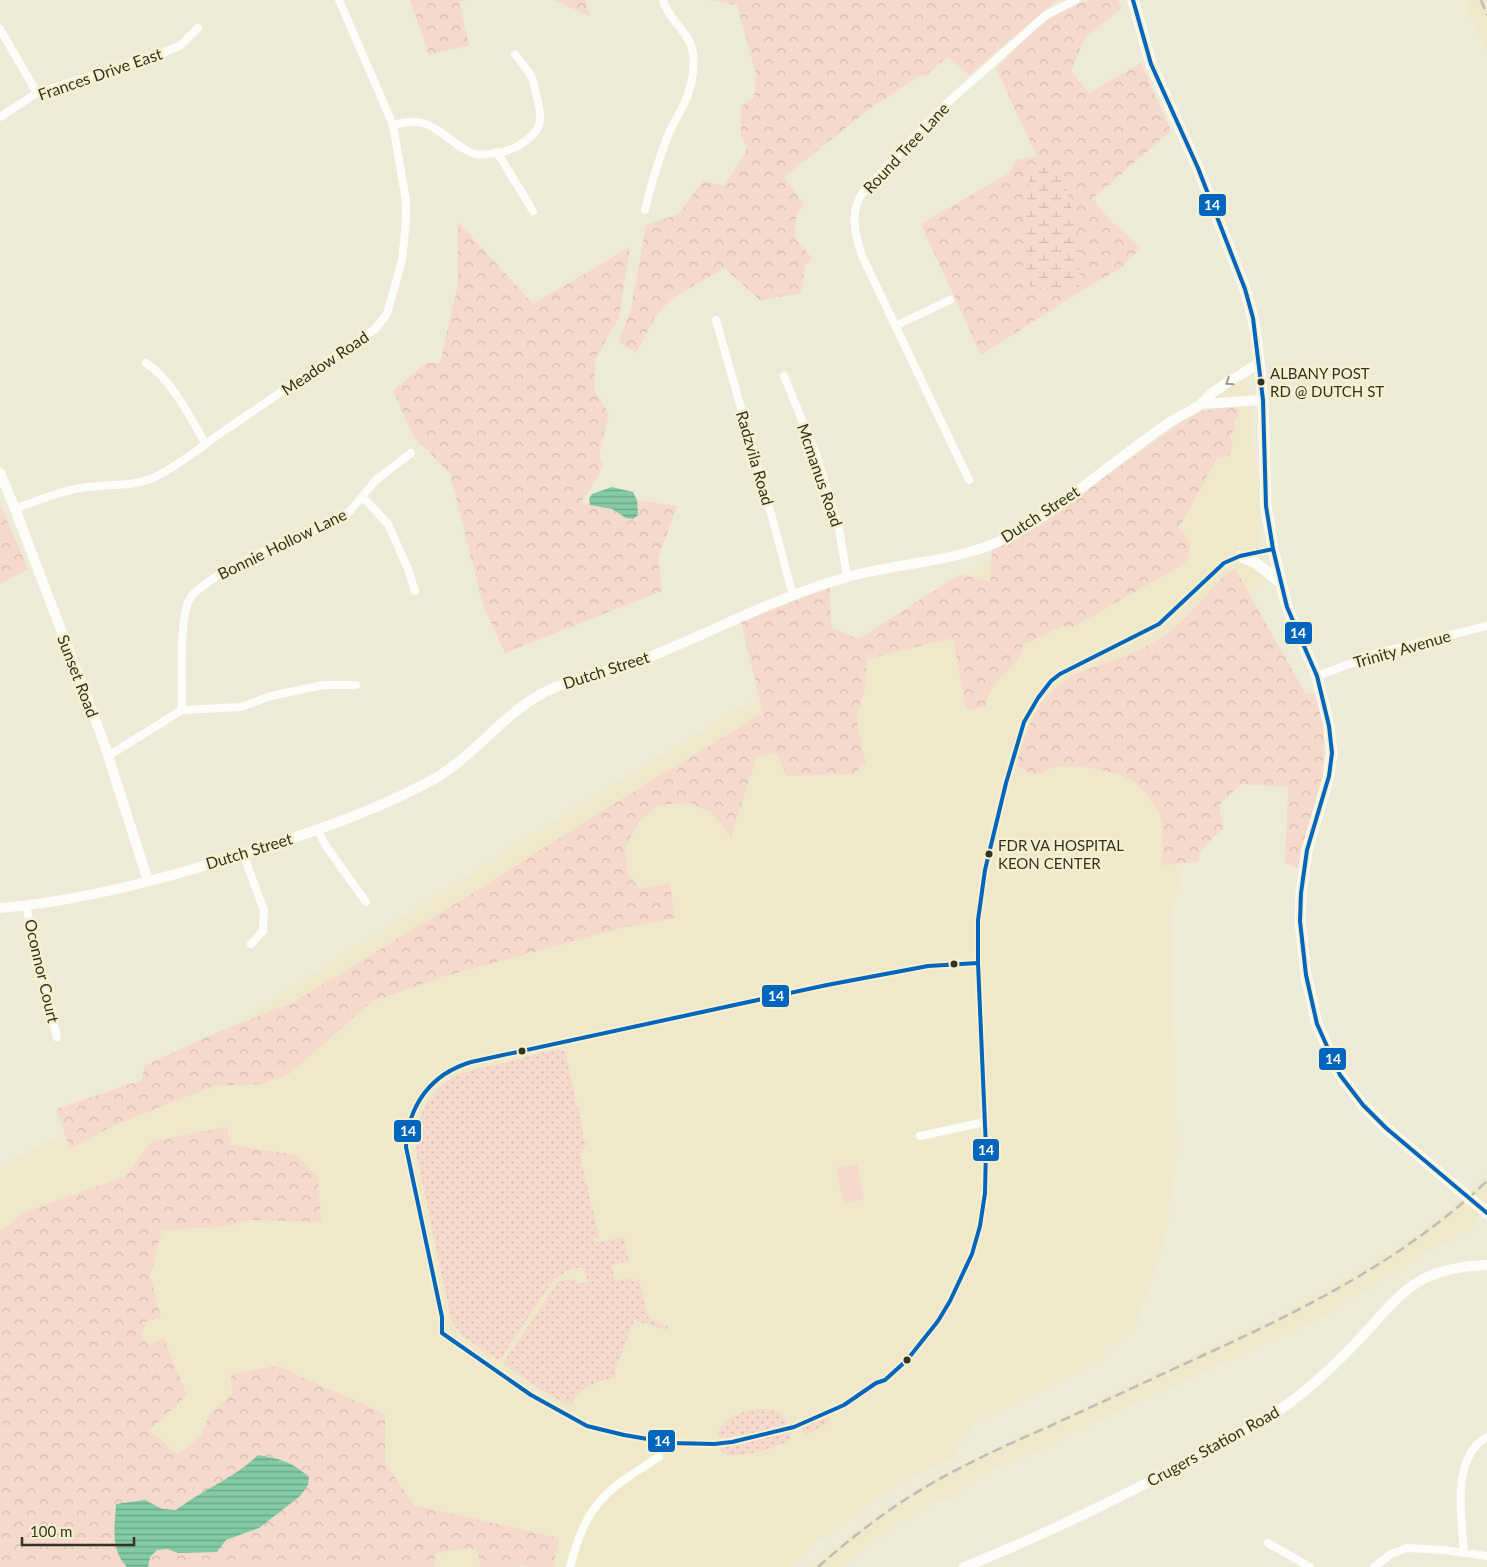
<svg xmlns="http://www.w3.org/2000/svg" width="1487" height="1567" font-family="Lato,sans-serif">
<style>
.built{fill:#efe8ca}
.green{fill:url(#green-dots)}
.forest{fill:url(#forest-crowns)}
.wetland{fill:url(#wetland-marsh)}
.pitch{fill:#f5d9cc}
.water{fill:url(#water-rules)}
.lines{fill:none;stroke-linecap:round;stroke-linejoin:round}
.minor{stroke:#fcfcf9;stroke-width:8}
.tertiary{stroke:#fcfcf9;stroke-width:10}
.secondary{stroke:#fcfcf9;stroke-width:11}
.rail{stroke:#bebcb8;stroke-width:2.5;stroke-dasharray:10 5;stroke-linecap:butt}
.bus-1-casing{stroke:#f7f0cf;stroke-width:8}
.bus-1{stroke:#0065bd;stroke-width:4}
.oneway{stroke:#98978f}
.bus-dot{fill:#343225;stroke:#f7f0cf;stroke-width:2}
.labels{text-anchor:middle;stroke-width:5;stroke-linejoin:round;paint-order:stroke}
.bus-label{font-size:15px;fill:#343225;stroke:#f7f0cf;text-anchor:start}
.street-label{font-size:16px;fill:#343225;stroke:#f7f0cf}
.line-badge{stroke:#f7f0cf;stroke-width:2}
.badge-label{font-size:14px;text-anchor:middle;font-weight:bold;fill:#fff}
</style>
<defs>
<pattern id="green-dots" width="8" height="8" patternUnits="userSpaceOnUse" patternTransform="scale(1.25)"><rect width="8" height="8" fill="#f5d9cc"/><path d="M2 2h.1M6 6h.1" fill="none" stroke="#d3bbaf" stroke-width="1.8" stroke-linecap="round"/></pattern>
<pattern id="forest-crowns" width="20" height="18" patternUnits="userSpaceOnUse" patternTransform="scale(1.25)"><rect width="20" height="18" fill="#f5d9cc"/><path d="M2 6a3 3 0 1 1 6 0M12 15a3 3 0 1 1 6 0" fill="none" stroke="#d3bbaf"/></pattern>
<pattern id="wetland-marsh" width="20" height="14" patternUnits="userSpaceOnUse" patternTransform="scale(1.25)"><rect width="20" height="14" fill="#f5d9cc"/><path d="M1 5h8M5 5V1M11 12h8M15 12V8" fill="none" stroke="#d3bbaf"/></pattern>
<pattern id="water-rules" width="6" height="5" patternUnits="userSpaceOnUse" patternTransform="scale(1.25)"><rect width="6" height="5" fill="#83caa6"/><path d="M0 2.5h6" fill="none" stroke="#6ca587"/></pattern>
</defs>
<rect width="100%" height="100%" fill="#eeead8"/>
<path class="built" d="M1465 0H1487V51L1475 26Z
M1248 381 1265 580 1209 638 1199 802 1170 918 1177 1150 1166 1235 1153 1278 1133 1330 1093 1365 976 1423 952 1458 894 1488 816 1543 794 1567H0V1171L6 1164 65 1134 84 1115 208 1041 541 829 728 715 853 643 1005 550 1235 384Z
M1487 1175V1207L1468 1230 1456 1239 1433 1249 1325 1315 1182 1383 1069 1433 1060 1441 1051 1446 1000 1466 969 1484 953 1499 939 1500 907 1519 859 1552 843 1567H811L883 1510 948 1471 1278 1316 1370 1264 1400 1246 1452 1208Z"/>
<path class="green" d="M557 1049 565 1051 577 1108H579L584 1141H588L580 1155 599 1237 593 1238 594 1243 624 1237 629 1261 611 1265 615 1280 632 1278 633 1282 639 1280 649 1319 668 1326 667 1330 634 1320 615 1371 616 1378C594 1382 582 1385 570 1406L543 1391 503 1363 559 1281 575 1279 577 1284 588 1282 583 1267 564 1271 563 1274 554 1279 500 1359H498C480 1348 460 1338 451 1319L417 1157C413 1123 426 1089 460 1074 475 1068 493 1066 509 1062 525 1058 541 1052 557 1049Z
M758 1409C769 1409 784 1410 787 1423L785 1426 755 1434 720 1438 718 1435C723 1417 741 1411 758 1409Z
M825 1417 830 1419 829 1422 806 1435 801 1429 804 1426Z
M784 1432H789L791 1438C783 1447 741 1457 728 1455 725 1454 724 1453 721 1451L720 1448 722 1445 747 1442Z"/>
<path class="forest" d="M410 0H466L459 2 469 45 429 55Z
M553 0H585L590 16Z
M709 0H1057L969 75 947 57 925 76 920 75 868 110 784 177 803 203 796 217 795 239 812 258 805 266 801 293 760 300 724 268 671 299 656 316 636 353 619 342 631 309 646 225 679 214 703 181 724 186 746 152 747 145 741 138V107L754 97 756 74 737 5Z
M1092 0H1118L1122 8 1085 38 1071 71 1089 93 1141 63 1171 131 1093 198 1108 218 1141 248 1119 269 1079 292 981 355 921 224 1009 173 1017 159 1037 156 996 68 1035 29 1067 7Z
M458 222 533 304 630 247 619 318 595 359 594 390 609 414 599 455 603 466 596 480 581 502 612 509 626 518 638 515 637 500 677 506 658 559 662 591 505 653 483 605 450 474 413 435 393 391 426 363H440L458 283Z
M1230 407 1238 409 1239 415 1234 420 1235 428 1230 436 1233 446 1229 455 1217 458 1179 528C1190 542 1193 546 1185 563L1073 627 1062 626 1023 645C1019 668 1006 669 994 685 989 692 987 699 985 707L966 710 953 638 867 659 864 692 856 717 865 762 854 774 787 776 776 753 756 758 731 837 711 812 690 803 659 805 641 819 625 847 628 875 640 889 670 883 675 918 621 928 442 977 371 1002 289 1074 261 1084 214 1086 114 1125 70 1149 56 1109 142 1080 144 1066 207 1037 294 1002 473 893 597 814 763 713 741 622 830 587 831 627 859 639 960 574 990 582 992 550 1030 531 1184 420 1203 411Z
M0 504 28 569 0 584Z
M1235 569 1306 694 1315 693C1318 703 1322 713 1323 723 1329 773 1312 820 1298 868L1285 863 1288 787 1241 784 1219 805 1223 829C1213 838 1199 848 1198 862L1161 865C1162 849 1164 831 1160 815 1157 806 1142 788 1134 782 1118 770 1075 764 1056 767 1048 769 1041 773 1034 775L1016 766C1027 725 1041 687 1084 671 1110 660 1138 654 1161 638 1183 624 1206 595 1224 576Z
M226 1127 232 1145 296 1155 318 1177 321 1222 249 1220 222 1227 162 1230 150 1276 161 1317 146 1322 141 1337 149 1345 164 1338 187 1395 149 1431 178 1454 201 1436 209 1415 232 1394 231 1374 277 1366 385 1414V1463L414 1505 559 1538 553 1567H531L519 1564V1567H480L478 1552 470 1548 435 1553 434 1567H148L150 1557 157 1550 167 1549 178 1553 217 1552 226 1540 259 1528 258 1455C233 1479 203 1489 176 1510L162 1509 145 1500 116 1504C115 1521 116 1555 127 1567H0V1232L23 1213 126 1176 152 1141Z"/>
<path class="wetland" d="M1037 156 1064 179 1079 238 1080 260 1079 292 1029 286 1022 243 1029 178Z"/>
<path class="pitch" d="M857 1164 864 1199 844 1204 836 1168Z"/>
<path class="water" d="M612 487 633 492 637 500 638 515 633 519 626 518 612 509 590 505 589 499 592 494Z
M258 1455C281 1459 292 1462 309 1477L308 1485 300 1496 259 1528 226 1540 217 1552 178 1553 167 1549 157 1550 150 1557 148 1567H127C110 1550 115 1526 116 1504L145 1500 162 1509 176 1510C203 1489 233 1479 258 1455Z"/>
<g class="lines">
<path class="minor" d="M0 29 37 93
M0 117 37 93 163 53 181 45 198 28
M393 125C425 116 433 127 458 145 463 148 469 153 475 154 486 156 506 152 516 147 542 133 544 120 536 94 535 88 534 81 531 76 526 68 520 61 515 54
M497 152 533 211
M645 210C651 184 659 158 669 133 673 123 679 115 683 106 691 90 695 71 693 53 690 32 668 20 663 0
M716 320 772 517 793 596
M895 326 950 300
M146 363C172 380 190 417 205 443
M784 376 815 452 839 528 847 577
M969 480 862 256C855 234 849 212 863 192L945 105 1046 15 1076 0
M363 497 388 524 408 569 415 591
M15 509C39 500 62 490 88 487 111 484 133 487 155 477 181 464 203 445 227 429 276 395 326 362 375 329L387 314 402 260 406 222V201L393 125 339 0
M1317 676 1379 653 1487 626
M182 710C182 685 179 620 189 600 202 575 305 533 335 521L350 511 376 480 411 453
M108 756 182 710 241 707 271 696 313 687 324 685H356
M317 829 326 846 366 902
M243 854 264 910 263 931 251 944
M26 906 57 1037
M920 1136 985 1122
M1268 1543 1310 1567
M1464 1553C1462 1518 1450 1458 1487 1437
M570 1567C587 1502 605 1491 659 1457
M1374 1567 1391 1554 1407 1548 1444 1550 1487 1556"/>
<path class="tertiary" d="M1202 404 1263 400
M0 473 15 509 104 743 148 881
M0 908C93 900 184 873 272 845 327 827 383 807 434 779 479 753 508 706 556 687 587 675 619 669 649 657 714 631 777 597 844 578 895 563 951 563 1000 541 1039 524 1076 492 1110 466 1132 450 1154 432 1178 417 1186 413 1195 409 1202 403 1206 400 1208 396 1212 393 1227 382 1244 373 1259 363
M964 1567C1038 1538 1109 1503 1180 1466 1226 1442 1273 1419 1312 1385 1332 1368 1351 1348 1369 1329 1383 1313 1397 1296 1415 1284 1435 1270 1463 1266 1487 1265"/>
<path class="secondary" d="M1133 0 1151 64 1198 168 1245 289 1253 318 1257 342 1263 400 1266 506 1273 549 1287 607 1317 676 1329 726 1332 753 1329 776 1307 850 1301 893 1300 921 1306 975 1317 1024 1340 1075 1363 1105 1386 1128 1487 1213
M1240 556 1256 563 1281 583"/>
<path class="rail" d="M1481 0 1487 15
M818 1567C854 1535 892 1506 934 1482 971 1461 1011 1443 1050 1426 1102 1402 1154 1378 1206 1354 1307 1308 1406 1258 1487 1181"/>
<defs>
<path id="bus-1" d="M1133 0 1151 64 1198 168 1245 289 1253 318 1263 400 1266 506 1273 549 1287 607 1317 676 1329 726 1332 753 1329 776 1307 850 1301 893 1300 921 1306 975 1317 1024 1340 1075 1363 1105 1386 1128 1487 1213
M442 1333 531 1395 587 1426 624 1435 671 1443 714 1444 732 1442 794 1427 844 1405 876 1383 885 1380 907 1360 938 1321 950 1301 972 1254 980 1226 985 1193 986 1148 978 963V920L985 870 1006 783 1024 722 1038 698 1051 681 1060 674 1159 624 1224 563 1240 556 1273 549
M442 1333V1317L406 1147C408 1105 431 1074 471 1062L827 985 928 966 978 963"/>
</defs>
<use href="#bus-1" class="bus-1-casing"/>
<use href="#bus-1" class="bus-1"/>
</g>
<defs><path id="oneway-chevron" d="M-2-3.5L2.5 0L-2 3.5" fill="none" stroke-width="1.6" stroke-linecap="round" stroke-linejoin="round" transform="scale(1.25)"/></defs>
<use class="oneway" href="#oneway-chevron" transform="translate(1229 382) rotate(146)"/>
<g class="bus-dot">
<circle cx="1261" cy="382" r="4.5"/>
<circle cx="989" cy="854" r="4.5"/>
<circle cx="954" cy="964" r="4.5"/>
<circle cx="522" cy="1051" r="4.5"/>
<circle cx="907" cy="1360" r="4.5"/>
</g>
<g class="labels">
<g class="bus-label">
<text x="1270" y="379">ALBANY POST<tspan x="1270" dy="18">RD @ DUTCH ST</tspan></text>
<text x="998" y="851">FDR VA HOSPITAL<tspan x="998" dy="18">KEON CENTER</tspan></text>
</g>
<g class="street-label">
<text transform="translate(100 74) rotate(-19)" y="6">Frances Drive East</text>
<text transform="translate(906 148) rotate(-47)" y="6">Round Tree Lane</text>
<text transform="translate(325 363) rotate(-34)" y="6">Meadow Road</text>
<text transform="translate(755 458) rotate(74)" y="6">Radzvila Road</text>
<text transform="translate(820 475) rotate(71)" y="6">Mcmanus Road</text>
<text transform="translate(1040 514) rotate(-33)" y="6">Dutch Street</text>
<text transform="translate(282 544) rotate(-26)" y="6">Bonnie Hollow Lane</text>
<text transform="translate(1402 649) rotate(-16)" y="6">Trinity Avenue</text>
<text transform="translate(606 670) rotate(-18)" y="6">Dutch Street</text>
<text transform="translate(78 676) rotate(69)" y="6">Sunset Road</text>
<text transform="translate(249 851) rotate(-17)" y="6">Dutch Street</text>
<text transform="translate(42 971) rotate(77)" y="6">Oconnor Court</text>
<text transform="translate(1213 1446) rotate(-29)" y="6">Crugers Station Road</text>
</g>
</g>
<g class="line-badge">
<rect x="1198" y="193" width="29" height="24" rx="5" fill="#0065bd"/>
<rect x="1284" y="621" width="29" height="24" rx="5" fill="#0065bd"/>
<rect x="761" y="984" width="29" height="24" rx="5" fill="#0065bd"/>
<rect x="1318" y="1047" width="29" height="24" rx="5" fill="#0065bd"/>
<rect x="393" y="1119" width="29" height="24" rx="5" fill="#0065bd"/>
<rect x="972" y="1138" width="28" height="24" rx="5" fill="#0065bd"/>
<rect x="647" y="1429" width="29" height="24" rx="5" fill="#0065bd"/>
</g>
<g class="badge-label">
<text x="1212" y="210">14</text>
<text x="1298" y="638">14</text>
<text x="776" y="1001">14</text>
<text x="1333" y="1064">14</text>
<text x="408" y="1136">14</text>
<text x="986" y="1155">14</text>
<text x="662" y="1446">14</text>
</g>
<path d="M22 1537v8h112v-8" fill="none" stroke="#343225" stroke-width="2.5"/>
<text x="30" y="1537" font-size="15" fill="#343225" stroke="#f7f0cf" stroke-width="4" paint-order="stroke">100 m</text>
</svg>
